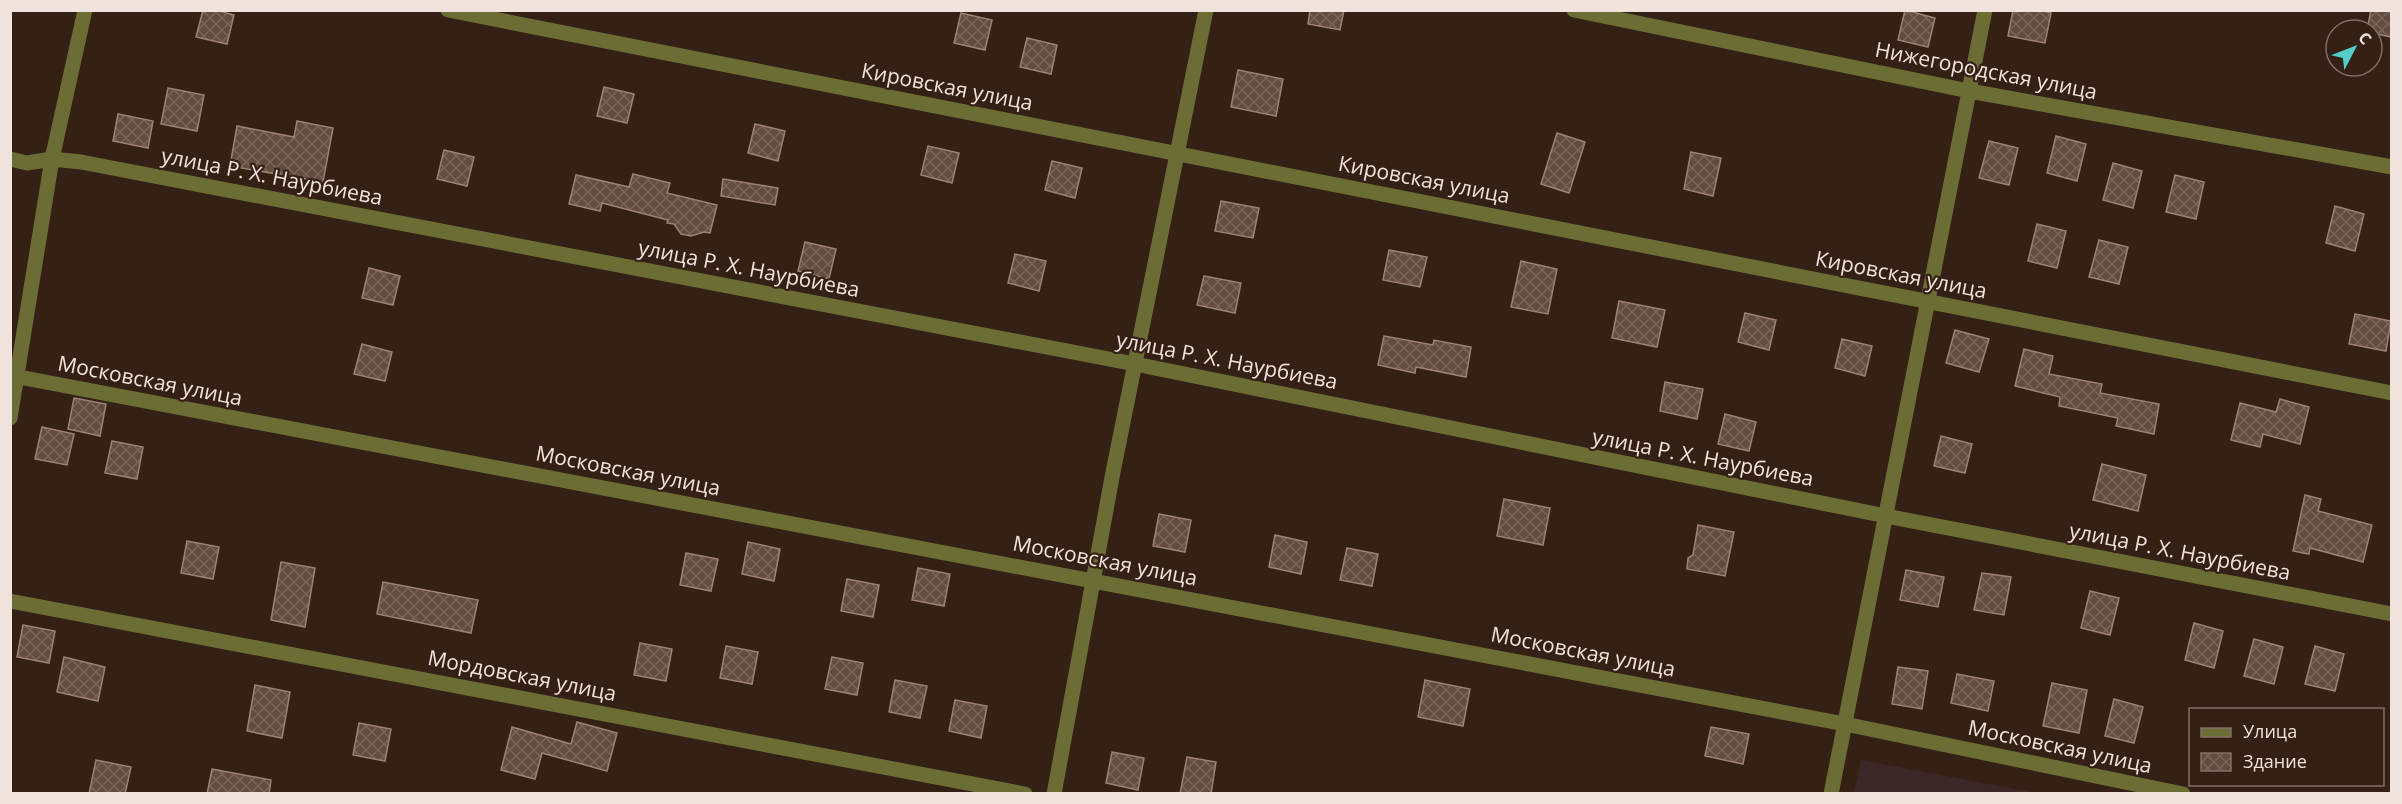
<svg xmlns="http://www.w3.org/2000/svg" width="2402" height="804" font-family="'Open Sans',sans-serif">
<style>
.education{fill:#3b2728}
.building{fill:url(#building-cross-hatch);stroke:#9c8175;stroke-width:1.5}
.lines{fill:none;stroke-linecap:round;stroke-linejoin:round}
.minor{stroke:#6b6d35;stroke-width:15}
.labels{text-anchor:middle;stroke-width:4.5;stroke-linejoin:round;paint-order:stroke}
.street-label{font-size:21px;fill:#f1e2db;stroke:#352016}
</style>
<defs>
<pattern id="building-cross-hatch" width="8" height="8" patternUnits="userSpaceOnUse" patternTransform="scale(1.5)"><rect width="8" height="8" fill="#634b40"/><path d="M0 0l8 8M0 8l8-8" fill="none" stroke="#7a655b"/></pattern>
</defs>
<rect width="100%" height="100%" fill="#352016"/>
<path class="education" d="M1861 760 2036 793H1854Z"/>
<path class="building" d="M203 10H216L234 15 227 44 196 37Z
M1310 10H1344L1340 30 1308 24Z
M1905 10 1935 18 1928 47 1898 40Z
M2013 10H2038L2051 13 2045 43 2008 36Z
M2371 10H2391V37L2372 33V30H2367Z
M961 13 992 20 985 50 954 43Z
M1027 38 1057 45 1051 74 1020 67Z
M1238 70 1283 79 1276 116 1231 107Z
M604 87 634 94 627 123 597 116Z
M168 88 204 95 197 131 161 124Z
M118 114 153 121 148 148 113 141Z
M297 121 333 128 323 182 230 166 237 126 294 137Z
M755 124 785 131 778 161 748 153Z
M1557 133 1585 142 1569 193 1541 184Z
M2056 136 2086 144 2077 181 2047 173Z
M1989 141 2018 148 2009 185 1979 178Z
M928 146 959 153 952 183 921 175Z
M444 150 474 157 467 186 437 179Z
M1691 152 1721 158 1713 196 1684 189Z
M1052 161 1082 168 1075 198 1045 190Z
M2113 163 2142 171 2133 208 2103 200Z
M633 174 670 183 667 193 717 205 710 233 704 232 691 236 681 234 674 224 667 223 668 220 602 203 600 211 569 204 576 175 629 187Z
M2175 175 2204 182 2196 219 2166 212Z
M723 179 778 188 775 205 721 196Z
M1221 201 1259 208 1253 238 1215 231Z
M2335 206 2364 214 2355 251 2326 243Z
M2037 224 2066 231 2057 268 2028 261Z
M2099 240 2128 247 2119 284 2089 277Z
M805 242 836 249 829 279 798 271Z
M1389 250 1427 257 1420 287 1383 280Z
M1015 254 1046 261 1039 291 1008 283Z
M1521 261 1557 269 1548 314 1511 307Z
M369 268 400 276 393 305 362 298Z
M1204 276 1241 283 1235 313 1197 305Z
M1619 301 1665 310 1657 347 1612 338Z
M1745 313 1776 320 1769 350 1738 342Z
M2355 314 2391 321 2386 351 2349 344Z
M1955 330 1989 339 1979 372 1946 363Z
M1384 336 1433 345 1434 340 1471 347 1466 377 1416 367 1415 373 1378 365Z
M1842 339 1872 346 1865 376 1835 368Z
M362 344 392 352 385 381 354 374Z
M2024 349 2053 356 2049 374 2102 384 2100 393 2159 404 2154 434 2116 426 2118 418 2059 406 2060 397 2015 386Z
M1665 382 1703 389 1697 419 1660 411Z
M74 398 106 404 100 436 68 429Z
M2280 399 2309 407 2300 444 2263 434 2260 447 2231 440 2240 403 2276 412Z
M1725 414 1756 422 1749 451 1718 444Z
M42 427 74 434 67 465 35 459Z
M1941 436 1972 444 1965 473 1934 466Z
M112 441 143 447 137 479 105 473Z
M2102 464 2146 475 2138 511 2093 500Z
M2305 495 2321 499 2318 511 2372 525 2363 562 2310 548 2309 554 2293 551Z
M1504 499 1550 508 1543 545 1497 536Z
M1159 514 1191 520 1185 552 1153 546Z
M1698 525 1734 532 1725 576 1687 569 1688 558 1693 555Z
M1275 535 1307 542 1301 574 1269 567Z
M187 541 219 547 213 579 181 573Z
M748 542 780 549 774 581 742 574Z
M1347 548 1378 554 1372 586 1340 580Z
M686 553 718 559 711 591 680 585Z
M281 562 315 568 305 627 271 620Z
M918 568 950 574 944 606 912 600Z
M1906 570 1944 577 1938 607 1900 600Z
M1982 573 2011 577 2004 615 1974 610Z
M847 579 879 585 873 617 841 611Z
M383 582 478 600 471 633 377 614Z
M2090 591 2119 598 2110 635 2081 628Z
M2194 623 2223 631 2214 668 2185 660Z
M23 625 55 631 49 663 17 657Z
M2254 639 2283 647 2274 684 2244 676Z
M640 643 672 649 666 681 634 675Z
M726 646 758 652 752 684 720 678Z
M2315 646 2344 654 2335 691 2305 684Z
M64 657 105 667 98 701 57 692Z
M832 657 863 663 857 695 825 689Z
M1898 667 1928 671 1922 709 1892 704Z
M1957 674 1994 681 1988 711 1951 703Z
M895 680 927 686 920 718 889 712Z
M1425 680 1470 689 1463 726 1418 717Z
M2052 683 2087 690 2079 733 2043 726Z
M255 685 290 692 282 738 247 731Z
M2114 699 2143 707 2134 743 2105 736Z
M955 700 987 706 981 738 949 731Z
M577 722 617 733 607 771 542 753 535 779 501 770 512 727 571 744Z
M359 723 391 729 385 761 353 755Z
M1711 727 1749 734 1743 764 1705 756Z
M1112 752 1144 758 1138 790 1106 783Z
M1187 757 1216 762 1211 794H1180Z
M96 760 131 767 125 794H89Z
M212 769 271 780 269 794H207Z"/>
<g class="lines">
<path class="minor" d="M448 10 2392 393
M1574 10 1969 91 2392 167
M10 159 27 163 52 159 81 162 1135 364 1886 516 2392 614
M19 377 1845 724 2183 794
M10 418 52 159 85 10
M10 601 1025 794
M1054 794 1113 472 1206 10
M1831 794 1985 10"/>
</g>
<g class="labels">
<g class="street-label">
<text transform="translate(1986 71) rotate(11)" y="7">Нижегородская улица</text>
<text transform="translate(947 87) rotate(11)" y="7">Кировская улица</text>
<text transform="translate(272 177) rotate(11)" y="7">улица Р. Х. Наурбиева</text>
<text transform="translate(1424 180) rotate(11)" y="7">Кировская улица</text>
<text transform="translate(749 269) rotate(11)" y="7">улица Р. Х. Наурбиева</text>
<text transform="translate(1901 275) rotate(11)" y="7">Кировская улица</text>
<text transform="translate(1227 361) rotate(11)" y="7">улица Р. Х. Наурбиева</text>
<text transform="translate(150 381) rotate(11)" y="7">Московская улица</text>
<text transform="translate(1703 458) rotate(11)" y="7">улица Р. Х. Наурбиева</text>
<text transform="translate(628 471) rotate(11)" y="7">Московская улица</text>
<text transform="translate(2180 552) rotate(11)" y="7">улица Р. Х. Наурбиева</text>
<text transform="translate(1105 561) rotate(11)" y="7">Московская улица</text>
<text transform="translate(1583 652) rotate(11)" y="7">Московская улица</text>
<text transform="translate(522 676) rotate(11)" y="7">Мордовская улица</text>
<text transform="translate(2060 747) rotate(12)" y="7">Московская улица</text>
</g>
</g>
<rect width="2402" height="804" fill="none" stroke="#f1e2db" stroke-width="24"/>
<rect x="2189" y="708" width="195" height="78" fill="#352016" stroke="#806e65" stroke-width="1.5"/>
<rect x="2201" y="728" width="30" height="9" fill="#6b6d35" stroke="#806e65" stroke-width="1.5"/>
<text x="2243" y="738" font-size="18" fill="#f1e2db">Улица</text>
<rect x="2201" y="753" width="30" height="18" fill="url(#building-cross-hatch)" stroke="#806e65" stroke-width="1.5"/>
<text x="2243" y="768" font-size="18" fill="#f1e2db">Здание</text>
<g transform="translate(2354 48) rotate(48)"><circle r="28" fill="#352016" stroke="#806e65" stroke-width="1.5"/>
<path d="M0-4.5L10 22L0 15L-10 22Z" fill="#53cdca"/>
<text y="-9" font-size="16" font-weight="bold" text-anchor="middle" fill="#f1e2db">С</text>
</g>
</svg>
